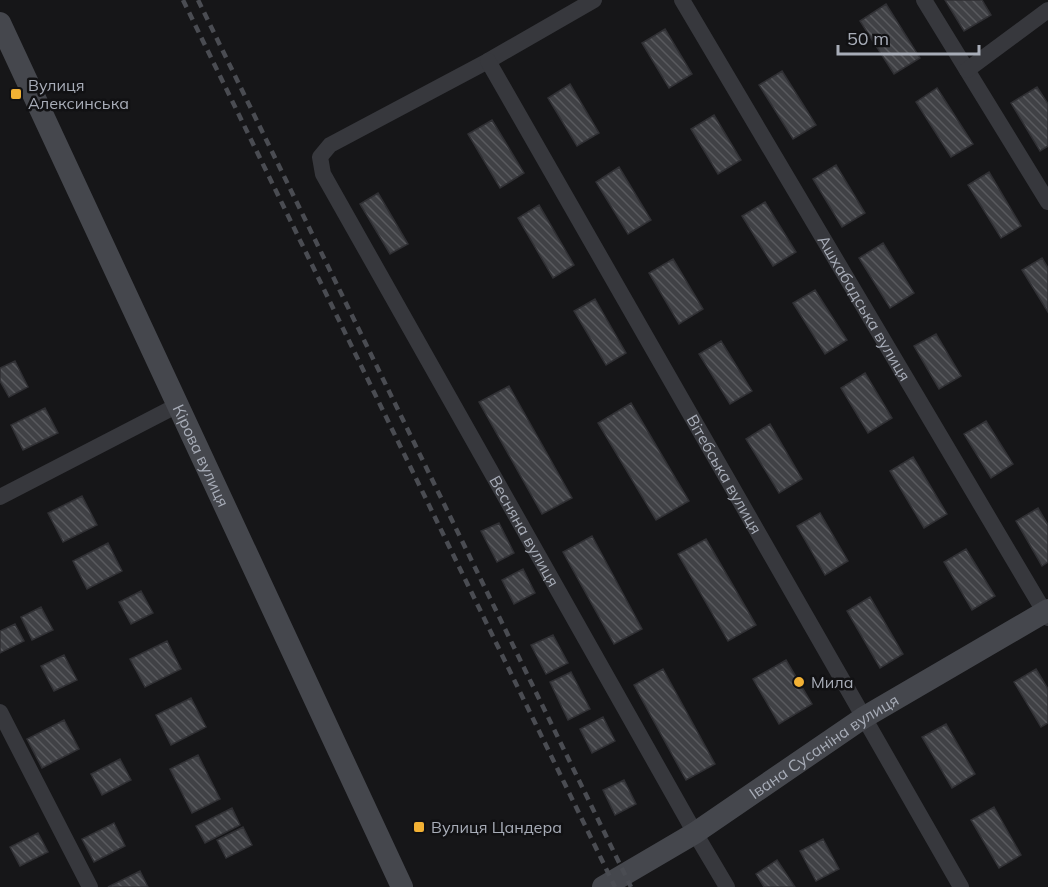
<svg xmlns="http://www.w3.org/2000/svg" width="1048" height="887" font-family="Mulish,sans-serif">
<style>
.building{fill:url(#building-back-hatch);stroke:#303034;stroke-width:1.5}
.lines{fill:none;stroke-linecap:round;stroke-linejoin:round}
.street{stroke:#37383d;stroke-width:16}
.secondary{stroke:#45474d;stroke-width:22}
.rail{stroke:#4a4c52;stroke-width:4.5;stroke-dasharray:8 6;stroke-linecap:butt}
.poi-dot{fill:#f2b134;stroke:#111113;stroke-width:2}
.labels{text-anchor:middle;stroke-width:5;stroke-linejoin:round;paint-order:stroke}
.poi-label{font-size:16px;fill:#a8adb8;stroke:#111113;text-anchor:start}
.street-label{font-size:16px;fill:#a8adb8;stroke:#111113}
</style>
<defs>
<pattern id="building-back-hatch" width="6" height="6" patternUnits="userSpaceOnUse" patternTransform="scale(1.5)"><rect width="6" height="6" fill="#404145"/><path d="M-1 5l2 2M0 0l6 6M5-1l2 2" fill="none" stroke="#595a5e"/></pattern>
</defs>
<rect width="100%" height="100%" fill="#161618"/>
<path class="building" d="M945 0H982L991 15 964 31Z
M886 4 920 58 894 74 860 21Z
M665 29 692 74 669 88 642 43Z
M782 71 816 125 793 139 759 85Z
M570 84 599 133 577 146 548 98Z
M1037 87 1048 104V146L1040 151 1011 103Z
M937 88 973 144 951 157 916 102Z
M714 115 741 160 718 174 691 129Z
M492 120 524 173 500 188 468 134Z
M836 165 865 213 842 227 813 179Z
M619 167 651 220 628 234 596 182Z
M989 172 1021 226 1001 238 968 185Z
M378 193 408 244 390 254 360 204Z
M765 202 796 252 773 266 742 216Z
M539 205 574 265 553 278 518 218Z
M883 243 914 293 890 308 859 258Z
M1042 258 1048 268V312L1022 270Z
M673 259 703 309 679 324 649 273Z
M815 290 847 340 825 354 793 303Z
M595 299 626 353 606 365 574 311Z
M936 334 961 376 939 389 914 346Z
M721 341 752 391 730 404 699 354Z
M15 361 28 387 9 397 0 381V368Z
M865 373 892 418 868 433 841 388Z
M509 386 572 498 542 514 479 402Z
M631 403 689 501 656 520 598 423Z
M45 408 58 433 23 450 11 425Z
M986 421 1013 464 991 478 964 434Z
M770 424 802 479 779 493 746 439Z
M913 457 947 514 924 528 890 471Z
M82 496 97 525 63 542 48 513Z
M1038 508 1048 525V562L1042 566 1016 521Z
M820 513 848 561 825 575 797 526Z
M499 523 514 553 497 562 481 531Z
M592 536 642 629 614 644 563 552Z
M706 539 756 625 728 641 678 554Z
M108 543 122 571 87 589 73 561Z
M966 549 995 596 972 610 944 562Z
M523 569 535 593 514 604 502 580Z
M141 591 153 613 131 624 119 602Z
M870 597 903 654 880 668 847 611Z
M41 607 53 630 32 640 21 617Z
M15 624 24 641 0 653V631Z
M553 635 568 663 546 674 531 645Z
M167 641 181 669 145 687 130 659Z
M64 655 77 680 54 691 41 666Z
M786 660 812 704 779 724 753 679Z
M663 669 715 764 686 780 634 685Z
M1036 669 1048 689V723L1041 727 1014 682Z
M571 672 590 709 568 720 550 682Z
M191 698 206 727 171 745 156 715Z
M603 717 615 741 592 753 580 729Z
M64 720 79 749 42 768 27 739Z
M946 724 975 774 952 788 922 737Z
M198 755 220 799 192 813 170 769Z
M120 759 131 780 102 795 91 774Z
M624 780 636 804 615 815 603 790Z
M994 807 1021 855 999 868 971 820Z
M232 808 240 825 205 843 196 826Z
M114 823 125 846 94 862 82 839Z
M243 827 252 845 226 858 217 840Z
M38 833 48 852 20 866 10 847Z
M823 839 839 869 816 881 800 851Z
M777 860 795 887H764L756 874Z
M140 871 148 887H108Z"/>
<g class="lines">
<g class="street">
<path id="s1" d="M594 0 488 61 330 145 320 157 323 174 695 833 727 887"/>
<path id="s2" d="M682 0 1048 618"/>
<path d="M924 0 1048 202"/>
<path id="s3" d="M488 61 961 887"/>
<path d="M967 70 1048 10"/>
<path d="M0 497 176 406"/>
<path d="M0 712 90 887"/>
</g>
<g class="secondary">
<path id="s4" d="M0 23 402 887"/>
<path id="s5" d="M603 887 695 833 863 718 1048 610"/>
</g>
<path class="rail" d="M183 0 615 887
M198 0 631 887"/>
</g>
<g class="poi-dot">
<rect x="10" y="88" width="12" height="12" rx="3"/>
<circle cx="799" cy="682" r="6"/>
<rect x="413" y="821" width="12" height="12" rx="3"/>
</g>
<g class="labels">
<g class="poi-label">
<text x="28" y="91">Вулиця<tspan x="28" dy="18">Алексинська</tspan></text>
<text x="811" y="688">Мила</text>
<text x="431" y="833">Вулиця Цандера</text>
</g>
<g class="street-label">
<text dy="6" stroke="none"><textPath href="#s2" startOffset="358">Ашхабадська вулиця</textPath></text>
<text dy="6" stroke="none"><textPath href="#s4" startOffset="477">Кірова вулиця</textPath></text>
<text dy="6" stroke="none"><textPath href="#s3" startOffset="476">Вітебська вулиця</textPath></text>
<text dy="6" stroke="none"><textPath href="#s1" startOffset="744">Весняна вулиця</textPath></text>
<text dy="6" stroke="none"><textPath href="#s5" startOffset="262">Івана Сусаніна вулиця</textPath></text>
</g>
</g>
<path d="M838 45v9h141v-9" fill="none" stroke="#a8adb8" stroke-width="3"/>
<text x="847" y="45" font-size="18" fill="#a8adb8" stroke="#111113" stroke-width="4.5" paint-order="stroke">50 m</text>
</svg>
